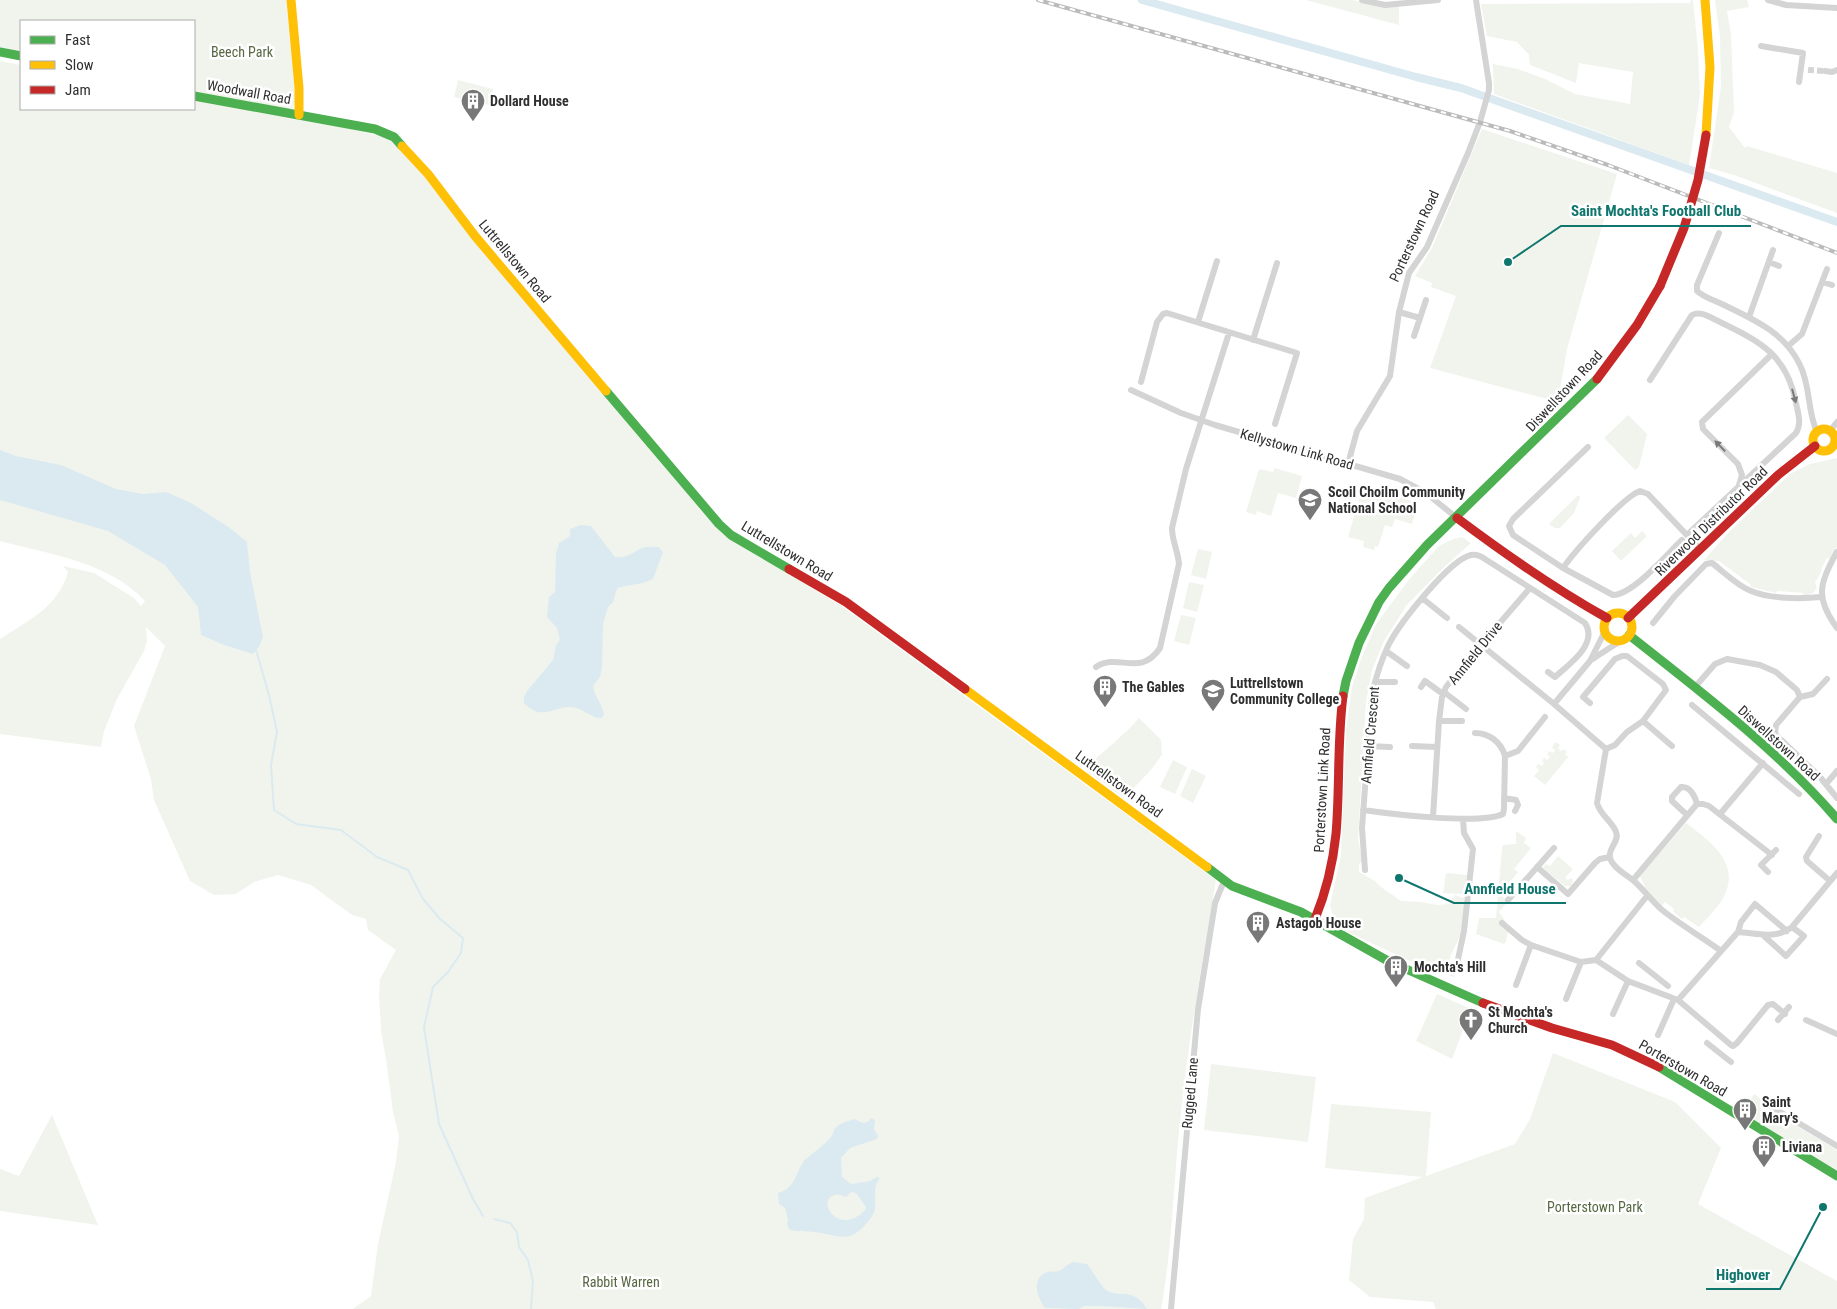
<svg xmlns="http://www.w3.org/2000/svg" width="1837" height="1309" font-family="'Roboto Condensed',sans-serif">
<style>
.green{fill:#f1f4ed}
.water{fill:#dbeaf0;fill-rule:evenodd}
.lines{fill:none;stroke-linecap:round;stroke-linejoin:round}
.stream{stroke:#dbeaf0;stroke-width:2}
.canal{stroke:#dbeaf0;stroke-width:8}
.street-tunnel{stroke:#d5d5d5;stroke-width:6;stroke-dasharray:6 3;stroke-linecap:butt}
.street{stroke:#d4d4d4;stroke-width:6}
.fast{stroke:#4caf50;stroke-width:9}
.slow{stroke:#ffc107;stroke-width:9}
.jam{stroke:#c62828;stroke-width:9}
.rail-casing{stroke:#bbb;stroke-width:4}
.rail{stroke:#fff;stroke-width:2;stroke-dasharray:5.5;stroke-linecap:butt}
.jam-bridge{stroke:#c62828;stroke-width:9}
.oneway{fill:#797979}
.labels{text-anchor:middle;stroke-width:5;stroke-linejoin:round;paint-order:stroke}
.park-label{font-size:14px;fill:#566741;stroke:#fff}
.street-label{font-size:14px;fill:#2f2f2f;stroke:#fff}
.poi-label{font-size:14px;font-weight:bold;fill:#2f2f2f;stroke:#fff;text-anchor:start}
.leader{fill:none;stroke:#0f766e;stroke-width:2}
.callout-dot{fill:#0f766e;stroke:#fff;stroke-width:2}
.callout-label{font-size:15px;text-anchor:middle;font-weight:bold;fill:#0f766e;stroke:#fff;stroke-width:5;stroke-linejoin:round;paint-order:stroke}
</style>
<rect width="100%" height="100%" fill="#fff"/>
<path class="green" d="M0 0H286L294 82 295 102 293 108 288 109 194 94V21H21V53L0 49Z
M1306 0H1352L1380 6 1399 7V25Z
M1691 0H1693L1698 50 1700 95 1689 165 1494 94 1493 64 1518 69 1545 79 1575 94 1630 104 1633 72 1579 63 1576 83 1530 65 1529 55 1517 42 1487 36 1481 4 1690 3Z
M1715 0H1747L1749 7 1727 11 1731 35 1734 112 1729 127 1745 148 1747 146 1837 173V213L1734 175 1709 168 1721 86 1720 37Z
M0 61 21 65V109H194V99L337 126 385 137 399 145 414 161 430 185 491 260 722 533 738 544 840 605 1216 880C1202 963 1187 1047 1179 1132 1173 1191 1172 1251 1161 1309H353L371 1296 378 1244 396 1162 399 1136 393 1112 386 1059 381 1031 379 995 380 979 396 950 368 930 366 919 352 915 311 885 278 875 254 882 236 894 214 895 190 881 154 800 151 779 134 726 165 646 146 627 147 641 144 651 117 699 104 731 101 747 0 734V639C29 620 58 607 68 572L63 566 94 573 134 598 141 606 145 601C109 562 49 554 0 541Z
M458 80 493 89 489 105 454 97Z
M1482 129 1617 174 1567 349 1560 389 1551 400 1430 368 1456 296 1431 287 1432 283 1415 276 1432 248Z
M1628 415 1647 434 1639 467 1635 470 1604 438Z
M1837 458V547L1830 559 1827 558C1821 566 1821 576 1815 582L1817 588 1813 593 1803 596V593L1777 591 1776 593 1751 587 1750 584 1719 561 1704 560 1729 532 1790 474 1810 464Z
M1275 468 1302 476 1296 498 1278 493 1271 516 1257 511 1256 515 1246 512 1259 469 1273 472Z
M1363 486 1418 503 1412 524 1395 519 1392 527 1385 525 1378 547 1375 546 1374 550 1363 547 1364 541 1348 537Z
M1577 496H1580V498L1574 513 1560 528H1555L1549 524Z
M1642 531 1647 536 1621 561 1612 551 1631 533 1635 538Z
M1462 537 1471 543 1440 571 1406 606 1384 641 1372 670 1366 702 1358 838 1362 861 1359 864V872L1375 881 1381 887 1401 901 1421 902 1437 905 1449 904 1455 895 1464 898C1464 907 1465 918 1463 927 1461 938 1449 954 1449 964L1455 970 1454 977 1423 967 1341 929 1333 916 1330 905 1341 855 1346 730 1352 687 1361 659 1376 624 1411 577 1439 546 1453 539Z
M1198 549 1212 552 1206 579 1191 575Z
M1189 582 1204 585 1197 612 1183 608Z
M1181 615 1196 618 1189 645 1174 641Z
M1139 718 1161 740 1162 755 1150 771 1124 798 1084 769C1102 752 1123 737 1139 718Z
M1556 742 1560 745 1558 748 1561 751 1564 749 1567 752 1565 754 1568 757 1545 785 1534 776 1539 770 1536 767 1538 764 1542 766 1544 763 1542 761 1544 758 1547 760 1550 757 1547 754 1549 751 1553 753 1555 750 1552 747Z
M1173 760 1187 767 1175 794 1160 787Z
M1192 769 1206 776 1193 803 1180 796Z
M1686 823C1708 840 1740 861 1725 894 1720 906 1708 917 1699 927L1684 917 1682 919 1673 911 1674 909 1665 902 1661 907 1649 896 1640 876Z
M1516 831 1526 838 1524 843 1531 848 1514 869 1518 872 1501 894 1508 901 1499 912 1509 927 1506 942 1504 944 1476 934 1479 918H1496L1502 849 1503 845 1516 844Z
M1558 856 1573 869 1565 878 1568 880 1571 878 1573 880 1571 886H1565L1543 868 1546 864 1550 866Z
M1446 873 1467 875 1465 894 1443 893Z
M1437 994 1471 1009 1452 1059 1416 1041Z
M1553 1053 1675 1102 1721 1148 1698 1204 1837 1281V1309H1436L1433 1302 1370 1297 1349 1280 1353 1239 1364 1219 1365 1198 1423 1177 1325 1168 1331 1104 1431 1112 1426 1176 1515 1144 1530 1119Z
M1211 1064 1316 1077 1308 1142 1204 1130Z
M1754 1094 1763 1100 1760 1105 1762 1113 1769 1115 1775 1113 1837 1150V1172L1742 1113Z
M52 1115 98 1225 0 1211V1169L19 1176Z"/>
<path class="water" d="M0 450 16 456 61 465 116 489 143 494 166 492 191 503 230 528 247 542 250 572 263 637 259 647 253 654 224 645 201 635 198 607 165 565 108 531 0 500Z
M581 525 591 526 615 557C627 559 632 552 642 548 648 546 653 547 659 547L663 552 653 579 643 583 620 587 617 589 613 602 608 607 603 624 602 668 600 677 593 686C595 697 602 704 604 714L602 718C592 719 583 708 572 707 553 706 542 722 524 703V697L527 691 553 660 556 645 560 640 557 628 547 617 549 597 555 592 556 554 559 543 570 536V529Z
M871 1118 875 1120 874 1129 878 1136 877 1139 850 1148 841 1158 842 1177 851 1184 870 1181 877 1177 880 1178C871 1190 878 1200 874 1212 872 1218 868 1221 865 1225 848 1245 835 1234 814 1232 806 1231 798 1232 790 1230L787 1225 788 1219 785 1208 779 1204 778 1193C796 1188 794 1175 804 1161 812 1153 825 1145 831 1137 833 1135 833 1132 834 1130 838 1123 849 1121 855 1119 861 1123 867 1125 871 1118ZM851 1192 856 1193 866 1207 865 1210C838 1238 815 1199 835 1195 839 1194 843 1196 846 1197Z
M1073 1262 1087 1264C1091 1269 1102 1287 1106 1290 1120 1299 1133 1286 1147 1309L1101 1306H1084L1079 1309 1045 1308C1038 1299 1030 1279 1047 1272 1050 1271 1055 1272 1059 1271 1064 1269 1067 1264 1073 1262Z"/>
<g class="lines">
<path class="stream" d="M256 650 269 695 277 732 271 765 274 810 296 824 341 830 377 857 408 870 423 899 440 919 463 938 461 953 448 972 433 987 424 1027 439 1124 473 1199 483 1216
M494 1219 510 1223 517 1232 519 1247 528 1260 533 1281 531 1309"/>
<path class="canal" d="M1142 0 1416 77 1461 88 1837 222"/>
<path class="street-tunnel" d="M1808 70 1825 71"/>
<path class="street" d="M1362 0 1385 5 1438 0
M1768 0 1786 5 1837 8
M1761 46 1803 53 1799 82
M1825 71 1832 72 1837 70
M1719 233 1697 285V291C1705 298 1716 301 1724 305 1755 320 1785 333 1800 365 1811 387 1807 411 1817 432
M1769 262 1779 266
M1822 282 1832 285
M1399 312 1420 318
M1749 317 1773 250
M1198 322 1217 261
M1414 336 1426 300
M1253 340 1277 263
M1788 346 1802 334 1827 269
M1650 380 1692 315C1701 310 1711 318 1720 322 1761 342 1787 355 1796 403 1798 413 1802 423 1796 433L1687 535
M1141 382 1157 322 1163 314 1167 313 1297 353 1275 424
M1131 390 1181 413 1215 425 1400 479 1426 493 1457 518
M1830 431 1837 422
M1588 447 1513 519 1509 526 1513 535 1563 568 1613 595C1634 594 1666 555 1682 540
M1348 464 1357 431 1390 376 1399 312 1409 273 1427 247 1468 153 1480 122 1489 90V83L1476 0
M1739 485 1742 475 1738 464 1703 429 1702 422 1772 354
M1837 552C1819 583 1815 598 1837 628
M1563 568C1574 552 1623 497 1640 491L1648 494 1701 550
M1422 598 1447 618
M1653 623 1674 597 1706 564 1712 563C1724 572 1736 585 1751 591 1770 599 1800 599 1821 597
M1459 627 1554 704 1606 749
M1386 651 1407 666
M1591 660 1622 640
M1096 667C1118 652 1140 678 1160 648L1179 564C1178 551 1172 541 1172 528L1186 469 1229 333
M1375 682H1395
M1421 687 1425 681 1443 694
M1695 687 1715 664 1727 659 1760 665 1776 672 1797 690 1800 697 1776 725 1775 734 1820 777 1837 798
M1444 692 1466 709
M1800 697 1813 694 1827 679
M1590 703 1583 697 1615 659 1622 656H1627L1663 684 1666 690 1643 721
M1554 704 1590 661 1605 631
M1692 705 1799 794
M1439 721H1462
M1368 746 1390 747
M1412 746 1437 747
M1606 749 1597 803C1600 815 1612 821 1616 832 1620 841 1608 848 1610 857 1611 867 1627 875 1634 881 1644 890 1651 900 1661 909 1679 924 1702 937 1721 951
M1606 749 1615 745 1627 732 1643 721 1672 746
M1505 756 1518 751 1545 717
M1826 784 1837 771
M1504 798 1516 800 1518 805 1515 811
M1697 804H1703L1709 806 1772 855
M1363 810C1391 814 1480 825 1503 814L1504 809 1505 756C1501 742 1489 733 1475 733
M1720 814 1763 763
M1687 815 1672 801V797L1681 787C1690 786 1695 796 1697 804
M1433 817 1439 721 1442 697 1446 687 1460 669 1530 588
M1819 836 1806 857 1807 861 1830 881
M1537 867 1568 894 1595 863 1600 859 1610 857
M1365 870 1362 828 1372 694C1376 677 1381 660 1389 644 1400 623 1449 560 1471 555 1476 554 1481 556 1485 559L1585 623C1599 644 1568 665 1555 677L1548 672
M1768 872 1761 865 1776 850
M1633 880 1697 804
M1508 900 1554 848
M1502 923 1522 940 1531 945 1581 962 1596 960
M1738 932 1741 922 1755 904 1787 931
M1764 936 1786 956 1804 936 1792 927
M1596 960 1628 981 1678 1000 1731 1045 1733 1046 1737 1043 1768 1005 1773 1004 1785 1014
M1596 960 1647 896
M1639 963 1668 986
M1457 964 1464 931 1473 849 1464 833 1463 819
M1516 985 1531 945
M1566 999 1581 962
M1678 1000 1738 932C1756 933 1776 940 1792 927L1837 873
M1613 1014 1628 981
M1778 1020 1789 1007
M1806 1020 1837 1034
M1658 1035 1674 999
M1707 1043 1731 1062
M1770 1106 1837 1146
M1171 1309 1198 1009 1215 903 1224 881"/>
<path class="fast" d="M0 52 21 56
M194 96 375 129 394 137 402 146
M606 391 719 524 731 535 789 569
M1629 635C1701 692 1777 749 1837 819
M1343 696 1346 681 1359 643 1379 602 1389 588 1427 545 1597 379
M1207 867 1232 886 1301 912 1388 961 1483 1003
M1659 1067 1837 1176"/>
<path class="slow" d="M291 0 299 88V115
M1705 0 1710 67 1706 135
M402 146 428 174 475 236 606 391
M1813 440a11 11 0 1 1 22 0a11 11 0 1 1-22 0Z
M1604 627a14 14 0 1 1 28 0a14 14 0 1 1-28 0Z
M965 689 1207 867"/>
<path class="jam" d="M1597 379 1637 325 1660 286
M1457 518C1505 554 1555 589 1607 618
M789 569 846 602 965 689
M1628 618 1778 475 1815 446
M1315 919C1326 892 1333 863 1336 834 1340 788 1337 742 1343 696
M1483 1003 1552 1028 1612 1045 1659 1067"/>
<defs>
<path id="rail" d="M1038 0 1510 131 1608 165 1837 253"/>
</defs>
<use href="#rail" class="rail-casing"/>
<use href="#rail" class="rail"/>
<path class="jam-bridge" d="M1660 286 1684 228 1698 180 1706 135"/>
</g>
<defs><path id="oneway-solid" d="M-6-.8H1V-3.2L6.5 0L1 3.2V.8H-6Z" transform="scale(1.25)"/></defs>
<g class="oneway">
<use href="#oneway-solid" transform="translate(1794 396) rotate(75)"/>
<use href="#oneway-solid" transform="translate(1720 446) rotate(-134)"/>
</g>
<defs>
<symbol id="building-pin" viewBox="-11 -11 22 30"><path d="M0 17L-7.5 6A9.5 9.5 0 1 1 7.5 6Z" fill="#787878" stroke="#fff"/><path d="M-4-6H4V6H1V3H-1V6H-4ZM-2.5-4.3h1.7v1.8h-1.7ZM.8-4.3h1.7v1.8H.8ZM-2.5-1h1.7V.8h-1.7ZM.8-1h1.7V.8H.8Z" fill="#fff"/></symbol>
<symbol id="school-pin" viewBox="-11 -11 22 30"><path d="M0 17L-7.5 6A9.5 9.5 0 1 1 7.5 6Z" fill="#787878" stroke="#fff"/><path d="M0-5L7-2L0 1L-7-2ZM-4 1L0 2.5L4 1V4Q0 6-4 4Z" fill="#fff"/></symbol>
<symbol id="church-pin" viewBox="-11 -11 22 30"><path d="M0 17L-7.5 6A9.5 9.5 0 1 1 7.5 6Z" fill="#787878" stroke="#fff"/><path d="M-1.2-6h2.4v3.5h3.3v2.4h-3.3V6h-2.4V-.1h-3.3v-2.4h3.3Z" fill="#fff"/></symbol>
</defs>
<g fill-rule="evenodd">
<use href="#building-pin" x="459" y="87" width="28" height="38"/>
<use href="#school-pin" x="1296" y="486" width="28" height="38"/>
<use href="#building-pin" x="1091" y="673" width="28" height="38"/>
<use href="#school-pin" x="1199" y="677" width="28" height="38"/>
<use href="#building-pin" x="1244" y="909" width="28" height="38"/>
<use href="#building-pin" x="1382" y="953" width="28" height="38"/>
<use href="#church-pin" x="1457" y="1006" width="28" height="38"/>
<use href="#building-pin" x="1731" y="1096" width="28" height="38"/>
<use href="#building-pin" x="1750" y="1133" width="28" height="38"/>
</g>
<g class="labels">
<g class="park-label">
<text x="242" y="57">Beech Park</text>
<text x="1595" y="1212">Porterstown Park</text>
<text x="621" y="1287">Rabbit Warren</text>
</g>
<g class="street-label">
<text transform="translate(249 92) rotate(10)" y="5">Woodwall Road</text>
<text transform="translate(1414 236) rotate(-65)" y="5">Porterstown Road</text>
<text transform="translate(515 261) rotate(50)" y="5">Luttrellstown Road</text>
<text transform="translate(1564 391) rotate(-47)" y="5">Diswellstown Road</text>
<text transform="translate(1297 449) rotate(16)" y="5">Kellystown Link Road</text>
<text transform="translate(1711 521) rotate(-44)" y="5">Riverwood Distributor Road</text>
<text transform="translate(787 551) rotate(31)" y="5">Luttrellstown Road</text>
<text transform="translate(1475 653) rotate(-51)" y="5">Annfield Drive</text>
<text transform="translate(1370 735) rotate(-85)" y="5">Annfield Crescent</text>
<text transform="translate(1779 743) rotate(42)" y="5">Diswellstown Road</text>
<text transform="translate(1119 784) rotate(36)" y="5">Luttrellstown Road</text>
<text transform="translate(1322 790) rotate(-87)" y="5">Porterstown Link Road</text>
<text transform="translate(1683 1068) rotate(30)" y="5">Porterstown Road</text>
<text transform="translate(1190 1093) rotate(-85)" y="5">Rugged Lane</text>
</g>
<g class="poi-label">
<text x="490" y="106">Dollard House</text>
<text x="1328" y="497">Scoil Choilm Community<tspan x="1328" dy="16">National School</tspan></text>
<text x="1230" y="688">Luttrellstown<tspan x="1230" dy="16">Community College</tspan></text>
<text x="1122" y="692">The Gables</text>
<text x="1276" y="928">Astagob House</text>
<text x="1414" y="972">Mochta's Hill</text>
<text x="1488" y="1017">St Mochta's<tspan x="1488" dy="16">Church</tspan></text>
<text x="1762" y="1107">Saint<tspan x="1762" dy="16">Mary's</tspan></text>
<text x="1782" y="1152">Liviana</text>
</g>
</g>
<path class="leader" d="M1508 262L1561 226H1751M1399 878L1454 903H1566M1823 1207L1780 1289H1706"/>
<g class="callout-dot">
<circle cx="1508" cy="262" r="5"/>
<circle cx="1399" cy="878" r="5"/>
<circle cx="1823" cy="1207" r="5"/>
</g>
<g class="callout-label">
<text x="1656" y="216">Saint Mochta's Football Club</text>
<text x="1510" y="894">Annfield House</text>
<text x="1743" y="1280">Highover</text>
</g>
<rect x="20" y="20" width="175" height="90" fill="#ffffff" stroke="#acacac"/>
<rect x="30" y="36" width="25" height="8" fill="#4caf50" stroke="#acacac"/>
<text x="65" y="45" font-size="15" fill="#2f2f2f">Fast</text>
<rect x="30" y="61" width="25" height="8" fill="#ffc107" stroke="#acacac"/>
<text x="65" y="70" font-size="15" fill="#2f2f2f">Slow</text>
<rect x="30" y="86" width="25" height="8" fill="#c62828" stroke="#acacac"/>
<text x="65" y="95" font-size="15" fill="#2f2f2f">Jam</text>
</svg>
